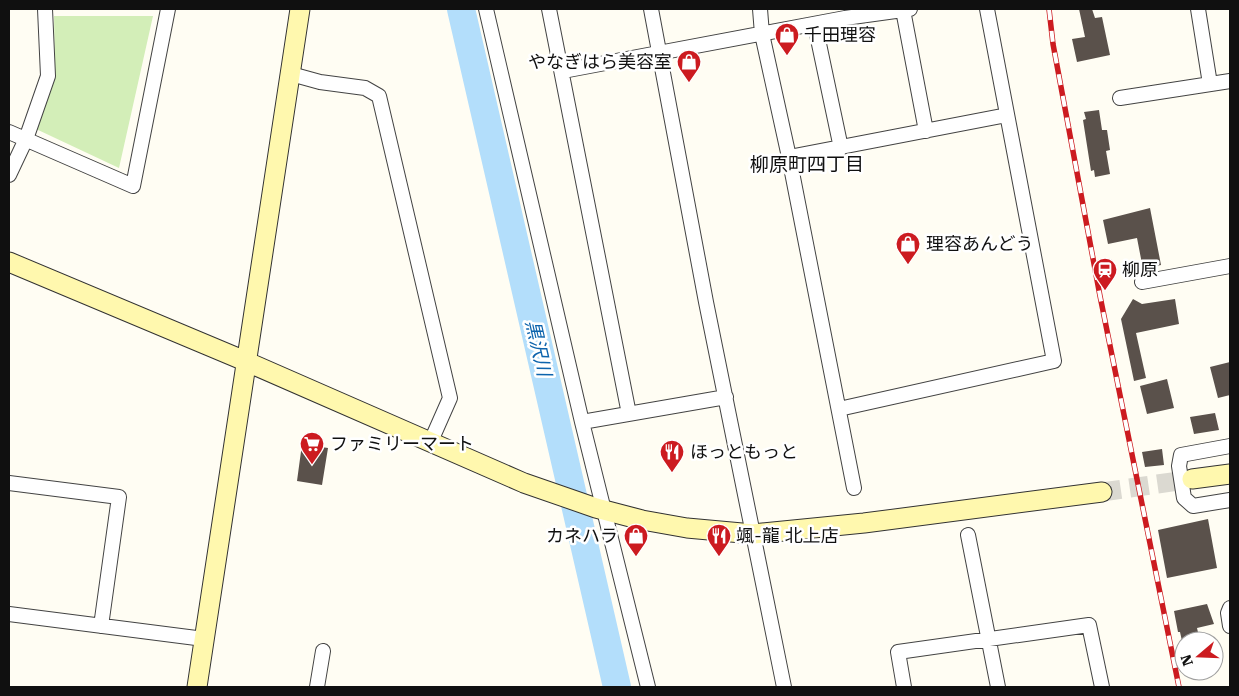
<svg xmlns="http://www.w3.org/2000/svg" width="1239" height="696" font-family="'Roboto Serif','Noto Sans JP',serif">
<style>
.green{fill:#d3eeb8}
.lines{fill:none;stroke-linecap:round;stroke-linejoin:round}
.river{stroke:#b3defb;stroke-width:28}
.building{fill:#5a514b}
.secondary-tunnel{stroke:#dbd9d1;stroke-width:19;stroke-dasharray:19 9;stroke-linecap:butt}
.street-casing{stroke:#434343;stroke-width:16}
.secondary-casing{stroke:#323232;stroke-width:21}
.street{stroke:#fff;stroke-width:14}
.secondary{stroke:#fff8ae;stroke-width:19}
.rail-casing{stroke:#cc1b20;stroke-width:5.5}
.rail{stroke:#fff;stroke-width:4;stroke-dasharray:11;stroke-linecap:butt}
.labels{text-anchor:middle;stroke-width:5;stroke-linejoin:round;paint-order:stroke}
.poi-label{font-size:18px;fill:#101010;stroke:#fff;text-anchor:start}
.neighbourhood-label{font-size:19px;fill:#101010;stroke:#fff}
.water-label{font-size:19px;font-style:italic;fill:#0d64ad;stroke:#fff}
</style>
<rect width="100%" height="100%" fill="#fffdf3"/>
<path class="green" d="M54 16H153L119 168 36 129 55 76Z"/>
<g class="lines">
<path class="river" d="M461 9 617 687"/>
</g>
<path class="building" d="M1079 9H1092L1095 18 1102 17 1110 55 1077 62 1072 39 1085 37Z
M1099 110 1102 130H1107L1110 150 1106 151 1110 174 1095 177 1094 170 1091 171 1083 120 1086 119 1084 112Z
M1150 208 1161 265 1143 269 1137 238 1108 244 1103 220Z
M1133 299 1142 304 1175 299 1179 324 1136 333 1146 378 1134 381 1121 319Z
M1230 362V395L1218 398 1210 367Z
M1167 379 1174 408 1147 414 1140 386Z
M1215 413 1219 430 1194 434 1190 417Z
M302 444 328 448 322 485 297 481Z
M1162 449 1164 465 1145 467 1142 452Z
M1208 519 1217 568 1167 578 1158 530Z
M1207 604 1214 624 1197 628 1200 641H1182L1180 632H1178L1174 611Z"/>
<g class="lines">
<path class="secondary-tunnel" d="M1102 492 1192 479"/>
<defs>
<path id="street" d="M486 9 582 422 648 687
M549 9 629 414
M651 9 706 302 784 687
M760 9 762 34 789 157 854 488
M1198 9 1210 84
M903 10 926 131
M815 25 841 148
M563 71 845 18 910 9
M291 74 320 82 365 88 379 96 450 398 431 441
M1120 98 1230 81
M9 132 133 186 168 9
M789 157 1007 115
M9 175 26 139 48 76 45 9
M1142 282 1230 266
M839 409 1054 361 987 9
M582 422 726 397
M1230 446 1181 455 1179 466 1184 498 1193 506 1230 500
M9 483 119 497 101 626
M968 535 998 687
M1230 608 1228 613 1230 626
M9 614 204 639
M317 687 323 651
M904 687 898 652 1089 625 1102 687"/>
<path id="secondary" d="M9 262 245 361 524 483 596 508 642 520 687 528 753 534 864 523 1102 492
M1192 479 1230 474
M197 687 300 9"/>
</defs>
<use href="#street" class="street-casing"/>
<use href="#secondary" class="secondary-casing"/>
<use href="#street" class="street"/>
<use href="#secondary" class="secondary"/>
<defs>
<path id="rail" d="M1049 9 1053 44 1100 296 1179 687"/>
</defs>
<use href="#rail" class="rail-casing"/>
<use href="#rail" class="rail"/>
</g>
<defs>
<symbol id="shop-pin" viewBox="-11 -11 22 30"><path d="M0 17L-7.5 6A9.5 9.5 0 1 1 7.5 6Z" fill="#cc1b20" stroke="#fff"/><path d="M-5-2.5h2.3a2.7 3.5 0 0 1 5.4 0H5L5.5 6h-11ZM-1.5-2.5h3a1.5 2.3 0 0 0-3 0Z" fill="#fff"/></symbol>
<symbol id="station-pin" viewBox="-11 -11 22 30"><path d="M0 17L-7.5 6A9.5 9.5 0 1 1 7.5 6Z" fill="#cc1b20" stroke="#fff"/><path d="M-3-6H3Q5-6 5-4V2Q5 4 3 4L4.5 6H3L1.5 4h-3L-3 6H-4.5L-3 4Q-5 4-5 2V-4Q-5-6-3-6ZM-3.5-4v3h7v-3ZM-3.5 1v1.5H-2V1ZM2 1v1.5H3.5V1Z" fill="#fff"/></symbol>
<symbol id="supermarket-pin" viewBox="-11 -11 22 30"><path d="M0 17L-7.5 6A9.5 9.5 0 1 1 7.5 6Z" fill="#cc1b20" stroke="#fff"/><path d="M-6-5.5h2.5l.6 2H6L4.5 2H-2.5L-4.4-4H-6ZM-1.5 3.2a1.3 1.3 0 1 0 .1 0ZM3 3.2a1.3 1.3 0 1 0 .1 0Z" fill="#fff"/></symbol>
<symbol id="restaurant-pin" viewBox="-11 -11 22 30"><path d="M0 17L-7.5 6A9.5 9.5 0 1 1 7.5 6Z" fill="#cc1b20" stroke="#fff"/><path d="M-5-6h1v4h1v-4h1v4h1v-4h1v5L-1.5 .5V6h-2V.5L-5-1ZM5-6V6H3V1.5H1.5Q1.5-4 5-6Z" fill="#fff"/></symbol>
</defs>
<g fill-rule="evenodd">
<use href="#shop-pin" x="773" y="21" width="28" height="38"/>
<use href="#shop-pin" x="675" y="48" width="28" height="38"/>
<use href="#shop-pin" x="894" y="230" width="28" height="38"/>
<use href="#station-pin" x="1091" y="256" width="28" height="38"/>
<use href="#supermarket-pin" x="298" y="430" width="28" height="38"/>
<use href="#restaurant-pin" x="658" y="438" width="28" height="38"/>
<use href="#shop-pin" x="622" y="522" width="28" height="38"/>
<use href="#restaurant-pin" x="705" y="522" width="28" height="38"/>
</g>
<g class="labels">
<g class="poi-label">
<text x="804" y="41">千田理容</text>
<text x="672" y="68" text-anchor="end">やなぎはら美容室</text>
<text x="926" y="250">理容あんどう</text>
<text x="1122" y="276">柳原</text>
<text x="330" y="450">ファミリーマート</text>
<text x="690" y="458">ほっともっと</text>
<text x="618" y="542" text-anchor="end">カネハラ</text>
<text x="736" y="542">颯-龍 北上店</text>
</g>
<g class="neighbourhood-label">
<text x="807" y="171">柳原町四丁目</text>
</g>
<g class="water-label">
<text transform="translate(539 348) rotate(77)" y="7">黒沢川</text>
</g>
</g>
<rect width="1239" height="696" fill="none" stroke="#101010" stroke-width="20"/>
<g transform="translate(1199 656) rotate(251)"><circle r="24" fill="#ffffff" stroke="#9f9f9f"/>
<path d="M0-4L9 19L0 12L-9 19Z" fill="#cc1b20"/>
<text y="-8" font-size="14" font-weight="bold" text-anchor="middle" fill="#101010">N</text>
</g>
</svg>
